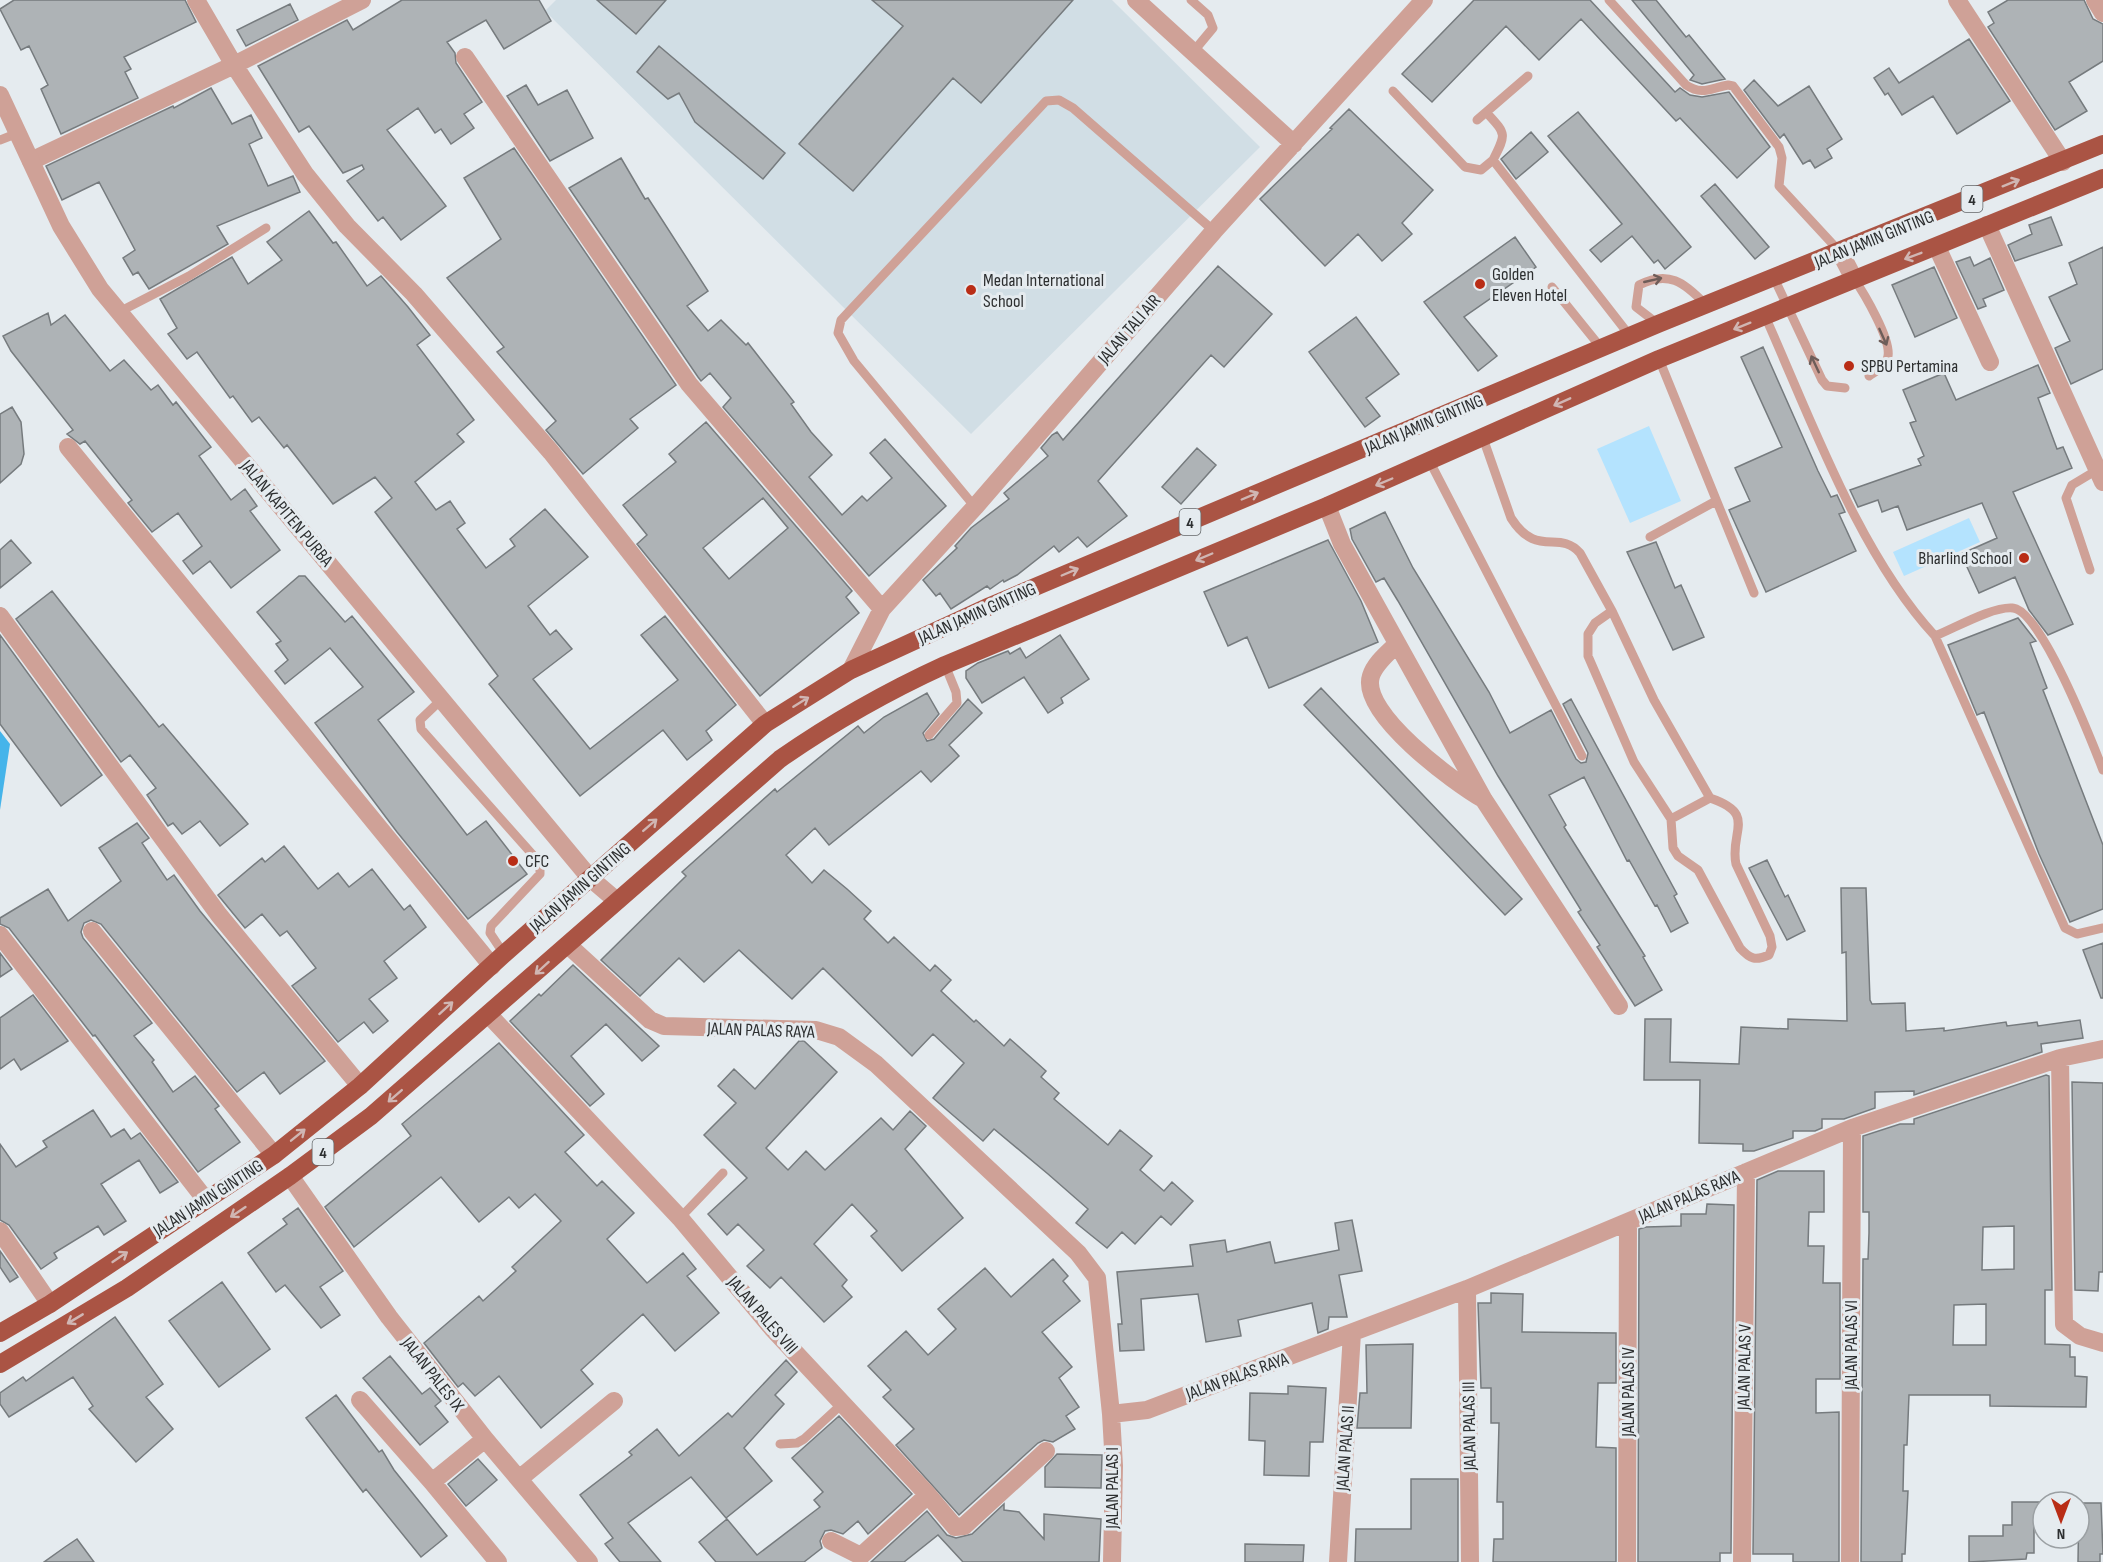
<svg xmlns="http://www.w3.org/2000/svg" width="2103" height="1562" font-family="'Sofia Sans Condensed',sans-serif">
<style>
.built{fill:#d1dee5}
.green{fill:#b4e3fe}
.water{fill:#45b4ea}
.building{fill:#aeb3b6;stroke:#767b7e;stroke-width:1.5;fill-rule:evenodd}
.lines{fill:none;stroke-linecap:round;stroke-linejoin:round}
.service{stroke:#cfa197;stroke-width:9}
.minor{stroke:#cfa197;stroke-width:18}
.tertiary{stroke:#cfa197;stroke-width:18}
.trunk{stroke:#aa5444;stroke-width:18}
.oneway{stroke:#d0b6b3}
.oneway2{stroke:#6e5d59}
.poi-dot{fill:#b92d16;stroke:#e5ebef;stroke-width:2}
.labels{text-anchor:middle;stroke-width:6;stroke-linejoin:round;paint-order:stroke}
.shield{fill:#e5ebef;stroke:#646769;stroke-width:1.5}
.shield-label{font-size:16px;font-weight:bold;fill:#2d2f30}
.street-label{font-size:18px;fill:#2d2f30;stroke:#e5ebef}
.poi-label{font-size:18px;fill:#2d2f30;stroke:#e5ebef;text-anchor:start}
</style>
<rect width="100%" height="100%" fill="#e5ebef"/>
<path class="built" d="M556 0H1112L1260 147 971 434 545 11Z"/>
<path class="green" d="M1649 426 1681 501 1630 523 1597 449Z
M1969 518 1980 542 1904 576 1893 552Z"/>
<path class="water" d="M0 731 10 744 0 810Z"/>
<path class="building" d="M14 0H185L196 22 124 57 131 69 125 72 138 98 61 134 41 89 48 85 29 46 21 50 0 9Z
M402 0H539L551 21 504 49 486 20 447 42 455 53 456 63 482 102 464 114 474 128 451 144 441 129 435 133 418 108 387 130 446 206 401 240 383 217 378 221 347 181 364 169 362 165 343 173 309 126 299 132 258 66 347 20 353 30Z
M597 0H666L636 34Z
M872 0H1073L981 103 953 78 853 191 799 144 903 26Z
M1474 0H1590L1675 92 1680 88 1690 95 1702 97 1729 92 1770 147 1737 178 1680 118 1676 121 1581 19 1539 60 1506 26 1432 102 1402 74Z
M1632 0H1656L1686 37 1689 35 1725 79 1702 84 1690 80 1694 75Z
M2008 0H2084L2093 19 2103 24V61L2069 82 2087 111 2055 130 1988 27 1994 23 1988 12Z
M290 4 298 20 246 46 237 30Z
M1969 39 2010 101 1957 134 1933 96 1902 115 1888 93 1885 95 1874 78 1889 68 1899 83Z
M659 46 785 153 763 179 695 122 679 93 668 99 637 72Z
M1754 80 1778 106 1809 86 1842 139 1827 149 1832 158 1815 168 1810 160 1803 164 1784 134 1780 138 1744 90Z
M526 85 538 105 567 90 593 138 550 161 507 96Z
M211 88 232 124 251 115 262 138 249 144 268 186 293 176 300 192 217 226 228 244 149 289 138 272 133 275 123 258 135 250 99 182 62 200 46 166 173 106 174 108Z
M1349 109 1433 190 1402 223 1412 234 1382 261 1358 234 1325 266 1260 199 1332 129 1330 128Z
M1578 112 1691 247 1665 269 1658 260 1654 263 1632 236 1601 262 1590 250 1622 224 1548 136Z
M1531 132 1548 152 1516 179 1501 159Z
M514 148 676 385 630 419 638 428 583 474 546 430 556 421 497 352 504 347 447 278 501 239 464 178Z
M621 158 645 199 648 198 708 291 687 306 708 331 721 320 746 345 748 343 794 402 791 404 811 432 832 455 809 477 842 515 862 496 867 501 892 478 870 453 885 439 946 506 869 576 723 407 731 398 710 373 701 381 698 377 569 188Z
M1715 184 1769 247 1755 259 1701 196Z
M309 211 333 243 336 242 367 286 381 276 408 307 430 335 417 345 474 420 457 434 464 442 415 482 436 510 450 501 465 523 457 529 486 568 515 546 510 539 545 509 588 557 528 606 550 635 556 630 572 649 533 679 590 749 678 680 641 635 665 616 736 705 706 731 712 740 687 760 663 730 580 796 489 684 498 676 375 512 392 498 375 477 333 504 287 445 284 448 259 417 252 422 233 396 230 398 197 352 187 359 168 334 177 328 160 299 232 257 248 284 282 260 267 242Z
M2051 217 2062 245 2015 261 2008 245 2032 234 2029 225Z
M1515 237 1536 267 1464 317 1497 356 1478 371 1424 302Z
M2103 247V369L2071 384 2055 348 2070 341 2049 297 2077 284 2069 263Z
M1970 257 1974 266 1990 258 2004 290 1983 299 1986 306 1978 309 1956 262Z
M1218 266 1272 314 1224 367 1211 355 1098 481 1127 516 1087 547 1078 537 1059 552 1054 546 1017 575 1004 582 1003 580 990 589 987 586 951 609 940 593 936 596 923 580 957 548 955 546 971 528 1009 499 1004 493 1048 456 1041 448 1052 435 1057 432 1063 440Z
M1934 267 1957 318 1915 337 1892 285Z
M48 313 51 325 65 315 110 371 124 360 151 390 158 385 173 405 176 402 211 447 199 456 231 500 245 489 257 506 250 511 280 550 231 588 210 561 193 574 183 561 202 546 178 513 152 532 128 503 132 500 85 441 80 444 67 434 73 430 11 351 3 336Z
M1356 317 1399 374 1366 398 1380 416 1365 427 1309 352Z
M1763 347 1818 471 1831 497 1837 495 1845 512 1839 514 1856 551 1766 592 1729 510 1750 501 1735 468 1782 447 1741 357Z
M2038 365 2050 393 2038 398 2057 449 2063 447 2072 468 2013 492 2073 624 2048 635 2029 610 2015 577 1979 593 1961 554 1997 538 1982 503 1907 530 1898 506 1882 512 1878 500 1858 507 1850 490 1921 465 1918 459 1924 456 1910 423 1916 421 1903 390 1944 373 1956 400Z
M12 407 21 422 24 454 21 464 0 483V414Z
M706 422 852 591 846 597 859 613 760 696 637 544 647 535 623 505 676 462 669 454ZM763 498 788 528 729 579 703 548Z
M1197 448 1216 465 1181 504 1162 487Z
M1385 512 1413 568 1489 692 1510 733 1551 710 1576 759 1581 763 1586 762 1588 753 1563 704 1571 699 1677 894 1674 896 1688 923 1671 932 1657 905 1655 906 1629 860 1627 861 1584 777 1549 795 1566 825 1564 827 1645 956 1643 957 1662 990 1635 1006 1597 947 1600 945 1578 912 1581 910 1498 776 1398 601 1384 578 1376 582 1352 539 1350 529Z
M11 540 31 563 0 588V550Z
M1328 540 1361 601 1378 642 1269 688 1247 637 1228 646 1204 592Z
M1656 542 1675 588 1681 585 1704 637 1673 650 1627 552Z
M299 576H305L345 622 352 616 414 692 378 720 467 835 486 821 527 874 468 919 397 832 315 723 363 687 330 648 285 684 275 671 288 660 276 644 281 641 257 612Z
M52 591 159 727 163 724 248 824 220 846 200 821 182 834 173 823 168 826 147 795 156 788 130 755 121 762 16 619Z
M2018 618 2036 641 2030 643 2047 688 2043 690 2103 845V909L2070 922 2039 854 1984 712 1977 715 1948 645Z
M0 635 102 775 61 806 0 724Z
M1060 635 1089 679 1061 698 1063 703 1048 713 1024 677 982 703 966 678V671L978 663 1008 651 1010 654 1020 648 1026 658Z
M1321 688 1522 899 1505 915 1304 705Z
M927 693 939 714 923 733 927 741 934 739 968 699 982 713 949 745 959 756 931 782 921 771 829 845 815 828 786 855 812 883 824 870 847 889 871 911 864 919 888 943 894 937 930 971 935 965 951 980 941 991 974 1022 976 1020 1004 1046 1010 1039 1046 1071 1041 1077 1059 1093 1054 1099 1108 1145 1120 1130 1152 1156 1140 1170 1164 1191 1172 1182 1193 1201 1171 1225 1161 1216 1135 1244 1122 1232 1107 1248 1076 1223 1088 1209 1048 1174 994 1129 983 1141 933 1098 964 1063 933 1034 912 1056 823 968 792 999 739 950 704 982 679 958 640 996 601 960 686 876 682 872 775 789 777 792 858 726 864 733 884 717Z
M137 823 149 838 142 843 167 880 174 875 200 911 325 1061 280 1094 264 1072 237 1092 101 924 91 920 84 923 81 932 83 938 152 1023 134 1036 154 1060 152 1062 173 1092 195 1076 219 1106 215 1109 240 1142 198 1172 95 1035 93 1036 9 928 0 924V918L48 889 68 921 121 881 99 848Z
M284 846 318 889 338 873 349 887 372 869 404 910 410 905 426 927 384 961 397 978 369 999 388 1021 373 1033 364 1022 338 1042 292 986 316 968 287 931 280 936 262 914 245 928 218 895 262 858 265 862Z
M1767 860 1785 897 1788 895 1805 931 1787 940 1749 868Z
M1841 888H1866L1870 1000 1872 1004 1905 1003 1906 1031 1944 1028V1031L2006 1022 2007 1026 2037 1022 2038 1026 2080 1020 2083 1038 2041 1044 2042 1052 1914 1095V1091L1875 1092V1108L1844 1119H1822V1128L1815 1131H1793V1138L1754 1151H1743V1144L1699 1143 1700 1080H1644L1645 1019H1671L1670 1062 1739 1064 1741 1027 1788 1029V1019L1847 1021 1846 952 1842 953Z
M2103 943V998H2101L2083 950Z
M0 953 12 969 0 977Z
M573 965 659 1046 642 1061 606 1024 571 1056 604 1094 590 1106 510 1021 539 994 541 996Z
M33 995 68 1041 21 1070 14 1059 0 1069V1018Z
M799 1041H804L837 1072 766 1148 788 1170 806 1151 825 1170 881 1118 893 1130 910 1111 926 1126 905 1149 963 1218 902 1271 871 1236 877 1231 852 1204 814 1244 847 1280 842 1286 852 1297 824 1322 781 1277 770 1288 747 1266 764 1250 738 1224 727 1235 708 1214 747 1178 704 1135 736 1103 718 1086 734 1069 755 1089Z
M499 1043 584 1135 565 1152 597 1186 602 1181 634 1213 607 1239 647 1283 683 1253 696 1269 687 1276 719 1313 675 1351 643 1314 581 1370 593 1384 541 1428 499 1376 475 1396 463 1383 458 1387 424 1343 479 1296 483 1301 516 1271 512 1267 561 1221 535 1194 519 1208 509 1197 479 1222 441 1177 354 1247 325 1207 411 1136 402 1124Z
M2046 1075 2049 1076 2052 1290H2045V1344L2070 1345V1357H2075V1376L2087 1377 2086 1407 1990 1406V1395H1909L1907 1445H1904L1903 1491H1908L1905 1554H1902V1562H1861L1863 1259H1868L1869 1233V1212H1863V1136L1900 1124H1914V1119ZM2014 1226V1269L1982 1270 1983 1227ZM1986 1304V1345H1953L1954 1305Z
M2072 1082 2103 1083V1272H2099L2098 1291 2075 1290Z
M93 1110 111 1137 124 1129 131 1139 140 1133 178 1182 160 1193 139 1160 101 1184 126 1221 104 1235 98 1226 54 1253 57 1258 41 1269 9 1225 0 1220V1144L16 1167 47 1147 43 1141Z
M1778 1171H1824V1212H1809L1808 1246H1824L1823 1283H1840V1379H1816V1413L1839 1412V1562H1793V1554H1753L1757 1180Z
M1707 1204 1734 1205 1731 1553H1720V1562H1638L1639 1229 1646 1227 1681 1226V1214H1706Z
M298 1208 343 1271 320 1287 340 1315 321 1328 285 1285 276 1292 248 1253 287 1224 283 1219Z
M1352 1220 1362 1271 1339 1275 1347 1317H1329L1328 1329 1318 1333 1312 1303 1238 1320 1241 1336 1206 1342 1198 1294 1141 1299 1144 1350 1120 1351 1118 1324H1122L1117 1272 1193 1266 1190 1245 1225 1240 1227 1252 1270 1242 1275 1263 1339 1250 1335 1223Z
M0 1251 18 1277 10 1282 0 1267Z
M1053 1259 1068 1276 1063 1281 1080 1301 1042 1332 1072 1367 1059 1378 1079 1407 1066 1416 1075 1429 1053 1442 1044 1440 1038 1443 959 1515 896 1445 914 1429 883 1397 891 1390 868 1366 906 1331 928 1355 956 1329 938 1309 985 1268 1011 1297Z
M222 1282 270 1349 219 1387 169 1321Z
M1491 1293 1523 1294 1522 1332 1616 1333V1383H1598L1596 1447 1616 1448V1562H1493L1494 1539H1503V1502H1497L1499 1423H1491V1388H1481L1478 1303H1491Z
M115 1317 163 1384 146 1397 173 1429 136 1462 89 1409 93 1406 73 1377 9 1417 0 1404V1393L23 1377 26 1381Z
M1413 1344 1411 1428H1357L1360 1393H1367L1366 1345Z
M390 1356 422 1394 430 1388 441 1401 435 1406 448 1422 420 1445 363 1378Z
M786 1360 797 1372 775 1395 784 1404 744 1448 772 1481 726 1518 691 1477 628 1523 661 1562H620L605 1544 613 1538 580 1495 632 1455 629 1452 657 1429 679 1456 728 1413 732 1417Z
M1288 1386 1326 1388 1323 1442H1310L1309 1476 1264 1475 1265 1441 1249 1440 1250 1393 1288 1394Z
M336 1395 379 1452 382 1450 394 1470 447 1536 421 1557 366 1489 363 1492 306 1418Z
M839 1416 912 1494 868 1534 858 1521 843 1534 831 1530 825 1531 820 1541 822 1548 804 1562H716L699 1542 727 1519 757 1555 820 1507 814 1500 823 1492 792 1458Z
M1057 1454 1102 1455 1101 1488 1045 1487V1467Z
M478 1459 497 1480 466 1506 448 1484Z
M1411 1479H1458V1562H1355L1356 1529H1411Z
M2012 1502H2043V1521H2034V1553H2027L2026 1559 1969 1562V1536H2003V1525H2012Z
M2079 1503H2101L2103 1554H2100V1562H2078Z
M1004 1504V1510L1019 1512 1044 1539V1514L1101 1519 1099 1562H963L938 1535 904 1562H871L927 1511 947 1535 956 1538 972 1534Z
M77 1539 94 1562H44L65 1547Z
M1245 1544 1304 1545 1303 1562H1245Z"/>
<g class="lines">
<path class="service" d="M1191 0 1208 15 1213 28 1193 52
M1609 0 1686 85C1703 96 1710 88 1728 85L1733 86 1779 147 1782 158 1779 186 1840 252
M1393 91 1465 167 1481 170 1493 160 1630 336
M1486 112C1506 134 1507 133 1493 160
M1477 120 1528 76
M0 140 18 133
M1774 278 1822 380 1827 386 1845 388
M1854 279C1864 293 1891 339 1888 356 1887 366 1876 371 1869 376
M1552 287 1602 349
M119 312 189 276 266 228
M1765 316C1811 419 1859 554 1935 636L2065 928 2077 934 2103 928
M1658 324 1636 307 1639 285C1668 270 1684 282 1705 304
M1659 359 1754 593
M1483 438 1511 518C1537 559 1559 529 1580 553L1612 611 1654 700 1710 798C1758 814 1729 832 1736 864L1770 936 1772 947 1769 955C1755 961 1750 959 1740 948L1698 870 1678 856 1673 848 1671 819 1634 762 1588 656V634L1595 623 1612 611
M1430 462 1582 756
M975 507 854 361 838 333 841 320 1046 101 1059 100 1073 108 1214 231
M1650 537 1716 501
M2090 570 2066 498 2072 485 2097 470
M1935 636C1955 628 1993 606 2013 608 2041 610 2092 742 2103 770
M442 699 420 720 421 729 540 863V874L491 926 490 933 504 954
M929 735 957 703 956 692 945 665
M1671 819 1710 798
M680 1218 723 1173
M780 1444 797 1443 804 1439 842 1404"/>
<path class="minor" d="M196 0 234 65 305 174 347 226 414 294 551 452 765 724
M1136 0 1294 144
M1957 0 2063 162
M2095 0 2103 13
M465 57 689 384 882 609
M31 161 234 65 362 0
M1987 225 2103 482
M1937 247 1990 362
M1840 252 1854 279
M68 447 492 966
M1327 506 1342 544 1484 800 1619 1006
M0 616 219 915 360 1086
M1397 644C1388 653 1375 663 1371 676 1359 713 1455 783 1483 799
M851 670 882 609 975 507 1214 231 1424 0
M92 931 274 1155
M0 935 205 1199
M568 945 650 1020 664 1026 816 1030 839 1037 876 1064 1078 1253 1097 1278 1111 1414 1147 1410 1467 1289 1852 1128 2060 1058 2103 1049
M489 1015 680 1218 772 1328 928 1495 955 1527 964 1526 1046 1451
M2060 1058 2064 1324 2080 1336 2103 1343
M290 1176 389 1317 485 1439 589 1562
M0 1231 50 1304
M1467 1289 1470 1562
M360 1400 432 1482 485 1439
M1111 1414 1114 1466 1112 1562
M519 1479 614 1401
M432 1482 498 1562
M831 1541 861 1556 928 1495
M1338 1562 1352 1333
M1627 1562 1628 1222
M1742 1562 1746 1172
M1850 1562 1852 1128"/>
<path class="tertiary" d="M0 95 61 226 100 289 590 878 617 901"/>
<path class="trunk" d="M0 1333 50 1304 274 1155 360 1086 504 954 765 724 851 670 990 606 1658 324 2103 144
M0 1364 127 1288 290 1176 371 1116 780 759C833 722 886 692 945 665L1327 506 1659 359 2103 178"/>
</g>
<defs><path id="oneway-shaft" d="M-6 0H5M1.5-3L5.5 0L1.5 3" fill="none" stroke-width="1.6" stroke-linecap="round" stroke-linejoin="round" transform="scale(1.5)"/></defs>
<g class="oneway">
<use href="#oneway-shaft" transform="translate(2011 183) rotate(-22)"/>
<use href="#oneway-shaft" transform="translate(1913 256) rotate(159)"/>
<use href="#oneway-shaft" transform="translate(1742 326) rotate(158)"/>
<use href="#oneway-shaft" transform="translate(1562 402) rotate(156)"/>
<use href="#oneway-shaft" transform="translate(1384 482) rotate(157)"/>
<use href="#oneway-shaft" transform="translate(1250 496) rotate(-23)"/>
<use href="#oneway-shaft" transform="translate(1204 557) rotate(157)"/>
<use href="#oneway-shaft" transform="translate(1070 572) rotate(-23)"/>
<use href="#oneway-shaft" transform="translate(801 702) rotate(-32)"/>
<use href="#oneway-shaft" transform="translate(650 825) rotate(-41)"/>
<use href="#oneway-shaft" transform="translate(542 968) rotate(138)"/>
<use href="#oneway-shaft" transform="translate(446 1008) rotate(-42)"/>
<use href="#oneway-shaft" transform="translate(395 1096) rotate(139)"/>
<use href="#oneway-shaft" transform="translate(298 1135) rotate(-39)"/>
<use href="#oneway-shaft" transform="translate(238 1212) rotate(146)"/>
<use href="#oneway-shaft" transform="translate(120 1257) rotate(-34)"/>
<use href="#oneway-shaft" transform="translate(75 1319) rotate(149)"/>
</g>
<g class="oneway2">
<use href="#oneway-shaft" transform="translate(1653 280) rotate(-13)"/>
<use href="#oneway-shaft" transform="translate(1883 337) rotate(66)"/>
<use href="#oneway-shaft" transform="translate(1815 364) rotate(-115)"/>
</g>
<g class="poi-dot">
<circle cx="1480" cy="284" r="6"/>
<circle cx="971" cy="290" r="6"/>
<circle cx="1849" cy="366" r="6"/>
<circle cx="2024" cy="558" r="6"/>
<circle cx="513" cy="861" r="6"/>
</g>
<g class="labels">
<g class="shield">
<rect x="1961.5" y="186" width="21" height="26" rx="4.5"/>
<rect x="1179.5" y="509" width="21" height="26" rx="4.5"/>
<rect x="312.5" y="1139" width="21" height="26" rx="4.5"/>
</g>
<g class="shield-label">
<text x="1972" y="205">4</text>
<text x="1190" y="528">4</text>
<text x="323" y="1158">4</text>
</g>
<g class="street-label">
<text transform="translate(1874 239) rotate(-22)" y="6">JALAN JAMIN GINTING</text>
<text transform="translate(1129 329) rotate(-49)" y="6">JALAN TALI AIR</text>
<text transform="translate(1424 424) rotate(-23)" y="6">JALAN JAMIN GINTING</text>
<text transform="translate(287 513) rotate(50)" y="6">JALAN KAPITEN PURBA</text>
<text transform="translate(977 613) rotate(-24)" y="6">JALAN JAMIN GINTING</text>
<text transform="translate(580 887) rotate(-41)" y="6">JALAN JAMIN GINTING</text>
<text transform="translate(761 1030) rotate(2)" y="6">JALAN PALAS RAYA</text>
<text transform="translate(1689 1196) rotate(-23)" y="6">JALAN PALAS RAYA</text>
<text transform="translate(208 1198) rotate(-33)" y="6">JALAN JAMIN GINTING</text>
<text transform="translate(763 1315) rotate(49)" y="6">JALAN PALES VIII</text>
<text transform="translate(1851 1345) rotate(-90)" y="6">JALAN PALAS VI</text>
<text transform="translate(1744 1367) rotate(-89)" y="6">JALAN PALAS V</text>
<text transform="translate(433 1374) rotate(52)" y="6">JALAN PALES IX</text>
<text transform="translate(1237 1376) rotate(-20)" y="6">JALAN PALAS RAYA</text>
<text transform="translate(1628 1392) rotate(-90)" y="6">JALAN PALAS IV</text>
<text transform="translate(1469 1426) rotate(-91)" y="6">JALAN PALAS III</text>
<text transform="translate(1345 1448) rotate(-86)" y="6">JALAN PALAS II</text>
<text transform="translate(1112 1488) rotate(-90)" y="6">JALAN PALAS I</text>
</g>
<g class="poi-label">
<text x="1492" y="280">Golden<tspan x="1492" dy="21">Eleven Hotel</tspan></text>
<text x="983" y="286">Medan International<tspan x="983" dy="21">School</tspan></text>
<text x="1861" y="372">SPBU Pertamina</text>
<text x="2012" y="564" text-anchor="end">Bharlind School</text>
<text x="525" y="867">CFC</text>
</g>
</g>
<g transform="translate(2061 1520) rotate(180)"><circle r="28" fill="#e5ebef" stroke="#9ba0a3" stroke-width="1.5"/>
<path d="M0-4.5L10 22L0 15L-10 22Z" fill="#b92d16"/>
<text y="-9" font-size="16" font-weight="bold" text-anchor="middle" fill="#2d2f30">N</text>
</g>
</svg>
